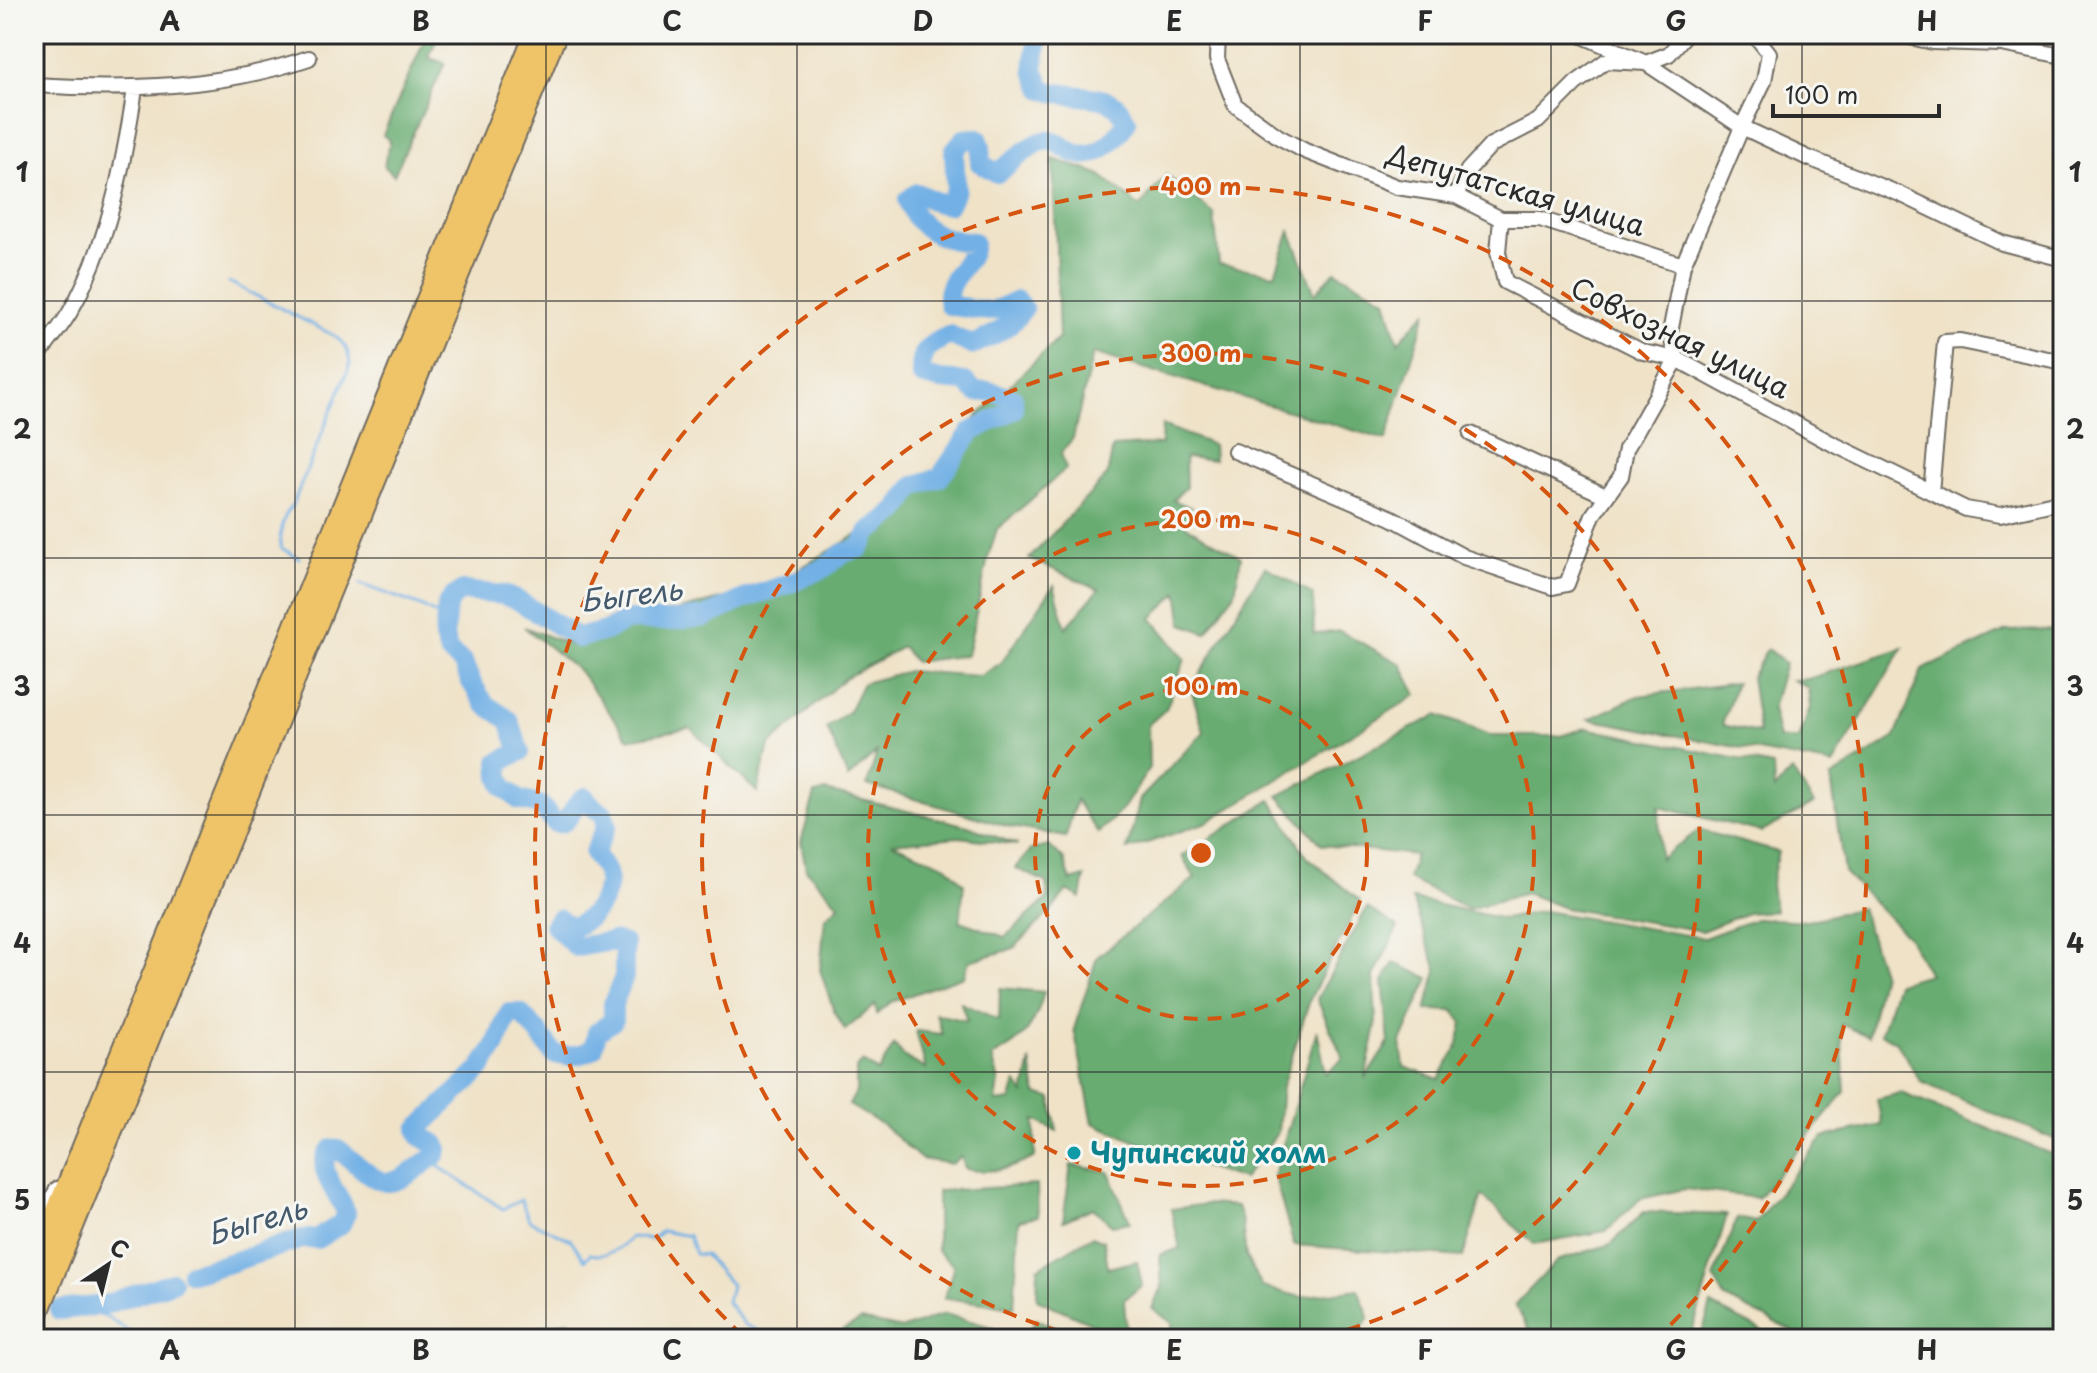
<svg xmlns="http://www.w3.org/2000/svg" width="2097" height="1373" font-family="'Playpen Sans',sans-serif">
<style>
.forest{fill:#68ac71;stroke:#4a6c4e;stroke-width:2}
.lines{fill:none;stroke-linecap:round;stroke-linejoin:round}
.stream{stroke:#72b0e5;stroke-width:3}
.river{stroke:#72b0e5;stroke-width:20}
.minor-casing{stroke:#706b62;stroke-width:18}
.highway-casing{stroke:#706b62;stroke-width:26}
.minor{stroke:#fff;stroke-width:14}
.highway{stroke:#efc469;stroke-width:22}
.grid{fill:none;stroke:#2b2b2b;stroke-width:2;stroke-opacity:0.55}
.ring{fill:none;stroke:#d5540f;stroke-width:4;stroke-dasharray:14 10}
.culture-dot{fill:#0f9aa8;stroke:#f6f6f2;stroke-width:3}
.labels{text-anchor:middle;stroke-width:6;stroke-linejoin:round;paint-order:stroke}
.street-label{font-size:28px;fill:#2b2b2b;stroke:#f6f6f2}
.culture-label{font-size:28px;font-weight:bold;fill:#0d838f;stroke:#f6f6f2;text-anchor:start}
.water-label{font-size:30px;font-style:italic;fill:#445a6c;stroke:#f6f6f2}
.centre{fill:#d5540f;stroke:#f6f6f2;stroke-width:4}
.ring-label{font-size:24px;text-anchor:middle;font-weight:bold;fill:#d5540f;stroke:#f6f6f2;stroke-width:6;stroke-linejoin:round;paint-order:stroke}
.neatline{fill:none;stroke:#2b2b2b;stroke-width:3}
.grid-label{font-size:26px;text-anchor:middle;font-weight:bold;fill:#2b2b2b}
</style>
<rect width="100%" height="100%" fill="#f6f6f2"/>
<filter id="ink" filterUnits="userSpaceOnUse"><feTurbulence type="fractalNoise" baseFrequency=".0125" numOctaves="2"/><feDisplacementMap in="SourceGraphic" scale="16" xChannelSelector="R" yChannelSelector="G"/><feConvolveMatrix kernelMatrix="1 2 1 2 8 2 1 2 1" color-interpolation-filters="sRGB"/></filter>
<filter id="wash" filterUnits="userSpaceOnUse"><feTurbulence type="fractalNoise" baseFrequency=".006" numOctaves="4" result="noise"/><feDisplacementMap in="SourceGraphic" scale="32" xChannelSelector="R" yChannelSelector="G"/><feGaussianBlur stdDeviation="1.8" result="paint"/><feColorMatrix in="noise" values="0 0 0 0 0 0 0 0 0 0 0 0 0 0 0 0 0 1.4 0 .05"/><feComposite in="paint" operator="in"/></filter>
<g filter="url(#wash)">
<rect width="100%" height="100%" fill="#efe2c7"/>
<path class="forest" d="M427 34H438L429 58 445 63 394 175 384 166 390 141 383 135Z
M1053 159 1099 174 1140 207 1166 175 1214 214 1219 264 1275 274 1290 231 1315 294 1335 271 1386 299 1398 342 1427 311 1386 440 1093 353 1073 438 1061 453 1066 469 997 529 988 558 967 655 915 662 902 647 845 678 769 746 757 792 690 728 629 739 579 671 524 627 573 646 620 626 770 586 880 521 944 466 969 425 1059 338Z
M1162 425 1213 445 1214 460 1185 457 1186 487 1173 500 1192 508 1186 526 1241 557 1235 592 1206 633 1183 624 1178 592 1152 618 1185 659 1166 709 1148 725 1149 769 1122 810 1098 833 1076 800 1066 837 1007 826 867 785 877 752 848 778 827 728 849 711 863 683 908 671 980 676 1001 663 1054 585 1066 628 1099 589 1029 559 1107 476 1113 447 1161 444Z
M1265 566 1313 595 1314 634 1340 631 1401 664 1417 695 1207 822 1127 850 1140 799 1204 732 1191 689Z
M2063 630V1143L1921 1082 1897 1043 1881 1033 1897 983 1929 974 1907 936 1844 872 1831 778 1895 737 1922 670 2006 631Z
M1903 648 1833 765 1589 719 1638 696 1736 683 1722 725 1759 733 1751 677 1767 649 1785 663 1772 709 1779 739H1799L1810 707 1808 688 1793 680 1808 679Z
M1437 715 1492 736H1560L1586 728 1773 766 1774 790 1792 771 1814 804 1762 832 1659 807 1660 859 1699 830 1778 852 1771 885 1775 911 1747 913 1702 931 1564 908 1526 893 1469 909 1408 879 1415 855 1322 845 1278 796Z
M826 791 968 826 1018 845 959 837 892 843 947 866 964 884 960 921 1005 937 1048 898 1046 882 1015 868 1031 850 1049 846 1064 859 1071 881 1085 877 1081 898 1067 890 1052 910 1013 949 969 961 964 976 891 1002 877 1014 875 1005 845 1030 834 1011 820 970 825 918 839 905 806 869 801 842 815 794Z
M1271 800 1307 857 1360 901 1311 997 1282 1086 1278 1132 1243 1179 1167 1155 1093 1123 1074 1029 1097 957 1195 878 1182 856Z
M1412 899 1504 919 1544 911 1704 938 1758 918 1807 921 1861 908 1882 972 1868 1036 1841 1024 1845 1092 1758 1198 1685 1189 1640 1199 1606 1231 1534 1244 1482 1196 1463 1257 1294 1245 1274 1175 1317 1030 1326 1074 1343 1058 1317 999 1367 908 1398 927 1374 976 1376 1026 1365 1079 1389 1042 1383 981 1394 963 1429 978 1401 1042 1404 1067 1439 1079 1457 1048 1463 1023 1454 1011 1426 1010 1437 970Z
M1000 988 1044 992C1034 1028 1025 1040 992 1057L999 1081 996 1102 1011 1100 1016 1082 1024 1094 1031 1061 1036 1094 1051 1098 1057 1131 1035 1120V1157C1013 1169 990 1174 965 1169L961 1156 952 1164 921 1159 884 1126 849 1105 856 1092V1069L863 1062 878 1072 894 1045 904 1057 926 1069 916 1031 942 1034 936 1014 967 1021 961 1003 999 1020Z
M1901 1093 2063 1159V1339H1808L1725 1298 1714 1278 1737 1218 1756 1222 1823 1137 1882 1125 1877 1099Z
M1071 1165 1109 1172 1130 1222 1112 1225 1093 1208 1063 1221Z
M1037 1185 1038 1216 1019 1220 1014 1307 944 1298 954 1266 937 1251V1191Z
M1206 1204 1237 1206 1242 1222 1246 1256 1262 1287 1301 1297 1358 1289 1369 1317 1356 1339H1172V1323L1152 1308 1162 1288 1160 1255 1180 1248 1171 1209Z
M1644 1212 1727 1215 1690 1339H1534L1515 1305 1557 1261 1611 1244Z
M1092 1236 1104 1241 1108 1268 1137 1261 1142 1285 1124 1300 1127 1339 1037 1299 1038 1268Z
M1711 1305 1778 1339H1700Z
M945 1314 992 1327 972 1333 976 1339H861L857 1337 844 1339 842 1331 861 1320 903 1329Z
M1036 1319 1086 1339H1025Z
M567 1321 602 1339H522L525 1331Z"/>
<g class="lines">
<path class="stream" d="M229 282 333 335C345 343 349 351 350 365L293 504C283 516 278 532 281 548L299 558
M360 584 421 606 444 619
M429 1160 503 1209 521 1200 529 1220 571 1240 585 1260 590 1254C606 1258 621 1249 631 1237L652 1239 662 1231 689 1236 695 1254 705 1255 731 1285 727 1302 745 1325 763 1333 764 1339
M79 1308 109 1318 138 1339"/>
<path class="river" d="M191 1273 226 1264 301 1239H317L341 1224 346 1213C341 1194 311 1169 332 1149H338C388 1190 383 1194 436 1155L438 1149 436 1144 420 1136 418 1129 480 1070 495 1047 509 1013H520L537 1031 554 1054C569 1057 580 1056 593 1049L597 1032 613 1021V1004L624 977V944L613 941 576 947 554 925 559 919 569 927C589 926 612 895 607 875 605 868 598 860 594 853L607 825 603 813 594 808 585 797C571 804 571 826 555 823L540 805 519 800 504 787 500 777 499 762 520 752 509 720 485 704 471 682 463 663 449 652 444 638 447 605 454 596 463 591 503 595 517 600 578 638 605 631 627 620 667 621 705 617 744 599 791 583 824 568 843 553 860 548 869 532 897 511 914 486 940 477 971 432 1013 410V398L989 391 976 392 965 382 940 380 921 375C921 348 927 346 950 335L972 345C993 336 1010 328 1023 309L1017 301C1009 304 998 310 990 311 987 311 952 306 949 305 942 278 973 267 973 242 944 241 916 230 908 200L917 193 938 203 949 204 956 189 954 151 964 139 978 138 981 147 980 163 997 173C1008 166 1032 143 1044 141 1056 139 1062 147 1072 152 1096 163 1116 139 1127 121 1124 117 1119 108 1115 105 1097 93 1064 98 1043 89L1034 70 1038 34
M59 1310 104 1305 172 1282"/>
</g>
</g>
<g filter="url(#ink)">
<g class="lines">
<defs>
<path id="minor" d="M1218 34 1217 59 1235 105 1279 137 1305 151 1397 187 1456 196 1501 219H1540L1683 265
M1578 34 1646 63 1742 127 1806 157 1900 194 2002 243 2063 259
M1896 34 1933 42 2001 44 2063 56
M34 85C127 91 221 88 309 58
M1456 196 1468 170 1491 145 1538 121 1576 83 1606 61 1646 63 1669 54 1686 34
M1501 219 1498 252 1505 282 1643 352 1677 359 1827 441 1966 509 2000 515 2063 501
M34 361C46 345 60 329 70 312 109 243 123 167 135 89
M1471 434 1606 496
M1235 451 1392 518 1464 557 1553 587 1567 584 1593 515 1621 476 1626 449 1677 359 1670 333 1683 265 1742 127 1764 81 1769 53 1754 34
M1931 492 1945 342 1960 341 2063 362
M34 1216 51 1202 57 1189"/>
<path id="highway" d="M34 1270 536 34
M34 1320 555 34"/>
</defs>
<use href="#minor" class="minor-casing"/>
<use href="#highway" class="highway-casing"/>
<use href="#minor" class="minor"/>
<use href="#highway" class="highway"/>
</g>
</g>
<path class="grid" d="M295 34V1339M546 34V1339M797 34V1339M1048 34V1339M1300 34V1339M1551 34V1339M1802 34V1339M34 301H2063M34 558H2063M34 815H2063M34 1072H2063"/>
<g class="ring">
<circle cx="1201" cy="853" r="166"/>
<circle cx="1201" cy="853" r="333"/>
<path d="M1085 1338A499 499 0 1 1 1317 1338"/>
<path d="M743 1336A666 666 0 1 1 1659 1336"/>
</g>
<circle class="culture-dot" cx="1074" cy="1153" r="8"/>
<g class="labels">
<g class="street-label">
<text transform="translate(1516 190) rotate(16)" y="10">Депутатская улица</text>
<text transform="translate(1680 338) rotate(26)" y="10">Совхозная улица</text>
</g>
<g class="culture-label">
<text x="1090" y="1163">Чупинский холм</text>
</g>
<g class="water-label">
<text transform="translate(631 596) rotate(-7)" y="10">Быгель</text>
<text transform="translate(257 1222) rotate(-16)" y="10">Быгель</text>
</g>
</g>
<circle cx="1201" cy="853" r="12" class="centre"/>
<g class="ring-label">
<text x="1201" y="195">400 m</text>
<text x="1201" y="362">300 m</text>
<text x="1201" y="528">200 m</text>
<text x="1201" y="695">100 m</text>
</g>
<rect width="2097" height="1373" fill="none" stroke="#f6f6f2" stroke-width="88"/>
<g transform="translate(108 1265) rotate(35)" stroke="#f6f6f2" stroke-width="6" paint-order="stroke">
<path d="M0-6L14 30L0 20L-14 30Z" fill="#2b2b2b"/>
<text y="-12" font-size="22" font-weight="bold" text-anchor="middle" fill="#2b2b2b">С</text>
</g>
<path d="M1773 104v12h166v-12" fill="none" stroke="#2b2b2b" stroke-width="4"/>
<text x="1785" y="104" font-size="24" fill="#2b2b2b" stroke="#f6f6f2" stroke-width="6" paint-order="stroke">100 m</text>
<rect x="44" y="44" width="2009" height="1285" class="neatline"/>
<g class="grid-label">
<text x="170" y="31">A</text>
<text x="421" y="31">B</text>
<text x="672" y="31">C</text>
<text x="923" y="31">D</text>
<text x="1174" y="31">E</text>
<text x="1425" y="31">F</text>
<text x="1676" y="31">G</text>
<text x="1927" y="31">H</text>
<text x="22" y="182">1</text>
<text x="2075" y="182">1</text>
<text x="22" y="439">2</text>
<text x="2075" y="439">2</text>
<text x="22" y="696">3</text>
<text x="2075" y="696">3</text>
<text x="22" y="953">4</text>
<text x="2075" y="953">4</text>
<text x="22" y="1210">5</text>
<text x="2075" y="1210">5</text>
<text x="170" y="1360">A</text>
<text x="421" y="1360">B</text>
<text x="672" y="1360">C</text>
<text x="923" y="1360">D</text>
<text x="1174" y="1360">E</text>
<text x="1425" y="1360">F</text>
<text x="1676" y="1360">G</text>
<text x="1927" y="1360">H</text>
</g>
</svg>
